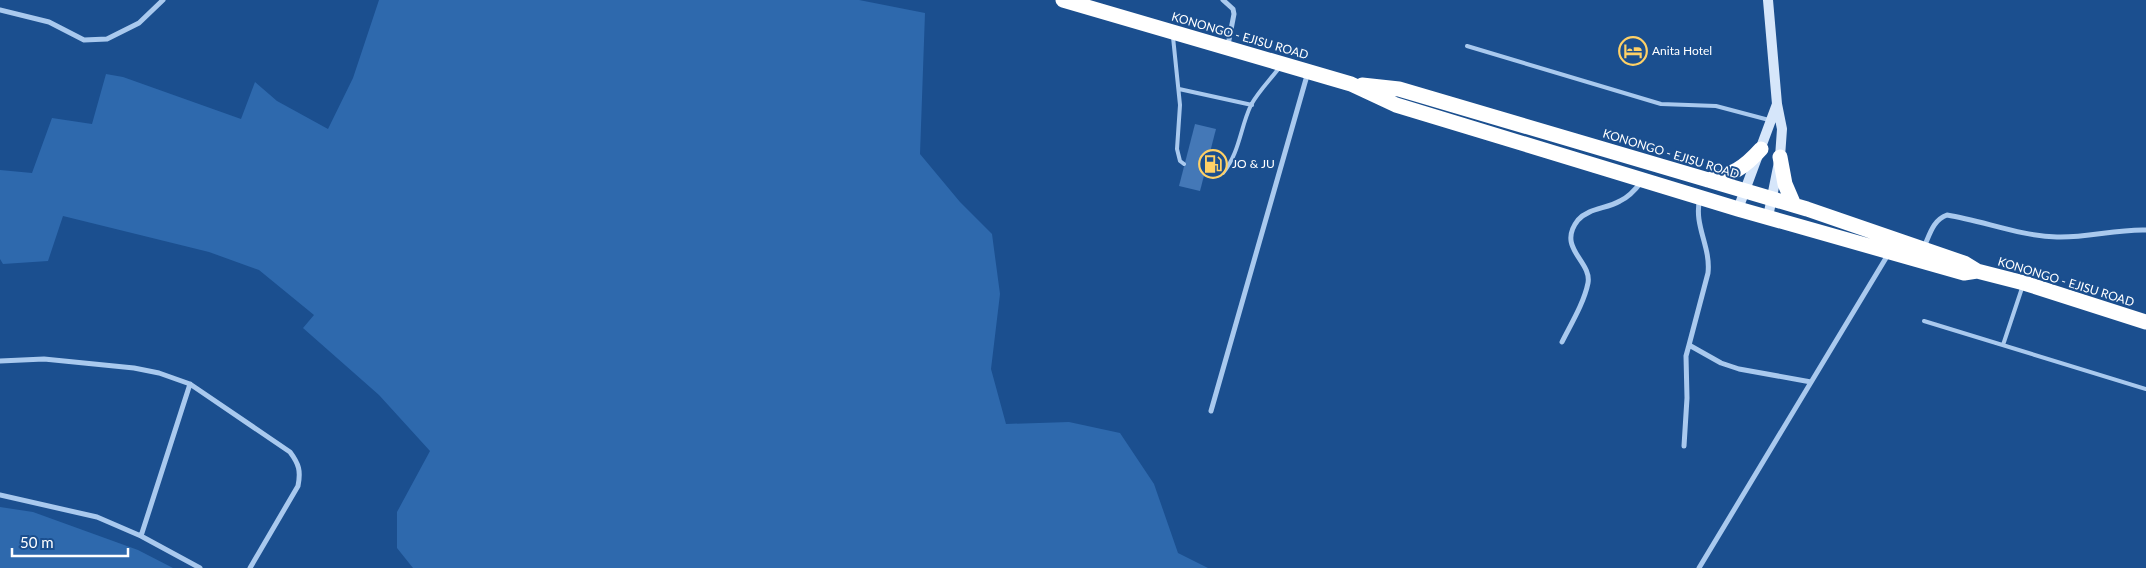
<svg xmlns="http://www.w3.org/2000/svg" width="2146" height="568" font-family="Lato,sans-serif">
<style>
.green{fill:#2e69ad}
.building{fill:#4478b7}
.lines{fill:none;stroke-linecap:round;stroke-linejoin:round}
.lane{stroke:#a9c9ee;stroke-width:4}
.street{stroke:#a9c9ee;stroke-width:5}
.secondary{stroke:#d6e6fa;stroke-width:10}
.highway{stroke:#fff;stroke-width:15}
.labels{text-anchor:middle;stroke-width:4;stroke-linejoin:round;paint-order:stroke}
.street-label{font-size:12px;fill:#fff;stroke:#1b4f8f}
.poi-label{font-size:12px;fill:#fff;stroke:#1b4f8f;text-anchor:start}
</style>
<rect width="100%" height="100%" fill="#1b4f8f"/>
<path class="green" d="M379 0H859L925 13 920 154 960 202 992 234 1000 294 991 369 1006 424 1069 422 1120 433 1154 484 1178 553 1208 568H413L397 548V512L430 451 379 395 303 328 314 315 259 270 209 252 63 216 48 261 3 264 0 259V170L32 173 52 118 92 124 106 74 123 77 241 119 255 82 277 101 328 129 353 78Z
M0 507 33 512 138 550 173 568H0Z"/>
<path class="building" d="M1195 124 1216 129 1200 191 1179 186Z"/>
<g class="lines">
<path class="lane" d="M1173 37 1180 105 1177 149 1180 161 1184 164
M1467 46 1661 104 1716 106 1769 120
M1179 89 1252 105
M1205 170 1223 173C1240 152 1240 128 1251 105 1258 92 1270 80 1279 68
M1924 321 2146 389
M2003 345 2023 285"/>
<path class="street" d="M1223 0 1233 9 1234 14 1228 45
M0 10 49 22 84 40 107 39 139 23 163 0
M1700 198C1693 225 1711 246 1708 273L1689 345 1721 363 1739 369 1811 382
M1924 247C1930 234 1933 220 1947 215 1984 221 2020 236 2057 237 2087 238 2116 229 2146 230
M1562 342C1571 324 1584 303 1588 283 1592 261 1556 248 1578 220 1589 208 1606 209 1620 201 1629 197 1636 189 1642 181
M0 361 44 359 134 368 159 373 190 384 290 452C299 464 301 471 298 486L250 568
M1211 411 1308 72
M1684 446 1687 398 1686 356 1689 345
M0 495 97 517 141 536 200 568
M141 536 190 384
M1699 568 1889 253"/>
<path class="secondary" d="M1768 0 1777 104 1782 129 1780 157 1768 217
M1738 209 1777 104"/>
<path class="highway" d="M1063 0 1351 84 1396 105 1738 209 1964 273 1977 271
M1362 85 1399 89 1807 209 1964 263 1977 271 2024 283 2146 322
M1780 157 1785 184 1794 205
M1708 180C1733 174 1743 169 1761 149"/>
</g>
<defs>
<symbol id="hotel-ring" viewBox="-11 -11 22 22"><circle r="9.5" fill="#1b4f8f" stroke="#ffd166" stroke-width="1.5"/><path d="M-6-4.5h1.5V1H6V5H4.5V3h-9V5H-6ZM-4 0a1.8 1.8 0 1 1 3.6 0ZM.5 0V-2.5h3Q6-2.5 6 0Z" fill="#ffd166"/></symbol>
<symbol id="fuel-ring" viewBox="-11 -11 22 22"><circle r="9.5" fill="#1b4f8f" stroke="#ffd166" stroke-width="1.5"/><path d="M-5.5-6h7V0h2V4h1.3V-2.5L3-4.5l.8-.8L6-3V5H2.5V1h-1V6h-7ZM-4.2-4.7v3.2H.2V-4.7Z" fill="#ffd166"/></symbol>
</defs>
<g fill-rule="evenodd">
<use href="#hotel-ring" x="1617" y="35" width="32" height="32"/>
<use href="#fuel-ring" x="1197" y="148" width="32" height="32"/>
</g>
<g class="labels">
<g class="street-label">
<text transform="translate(1240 36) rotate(16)" y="4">KONONGO - EJISU ROAD</text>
<text transform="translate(1671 154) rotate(17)" y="4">KONONGO - EJISU ROAD</text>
<text transform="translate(2066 282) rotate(17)" y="4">KONONGO - EJISU ROAD</text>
</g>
<g class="poi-label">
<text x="1652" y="55">Anita Hotel</text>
<text x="1232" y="168">JO &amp; JU</text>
</g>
</g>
<path d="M12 548v8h116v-8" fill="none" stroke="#ffffff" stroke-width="2.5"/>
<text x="20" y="548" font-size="15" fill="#ffffff" stroke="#1b4f8f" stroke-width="4" paint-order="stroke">50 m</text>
</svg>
